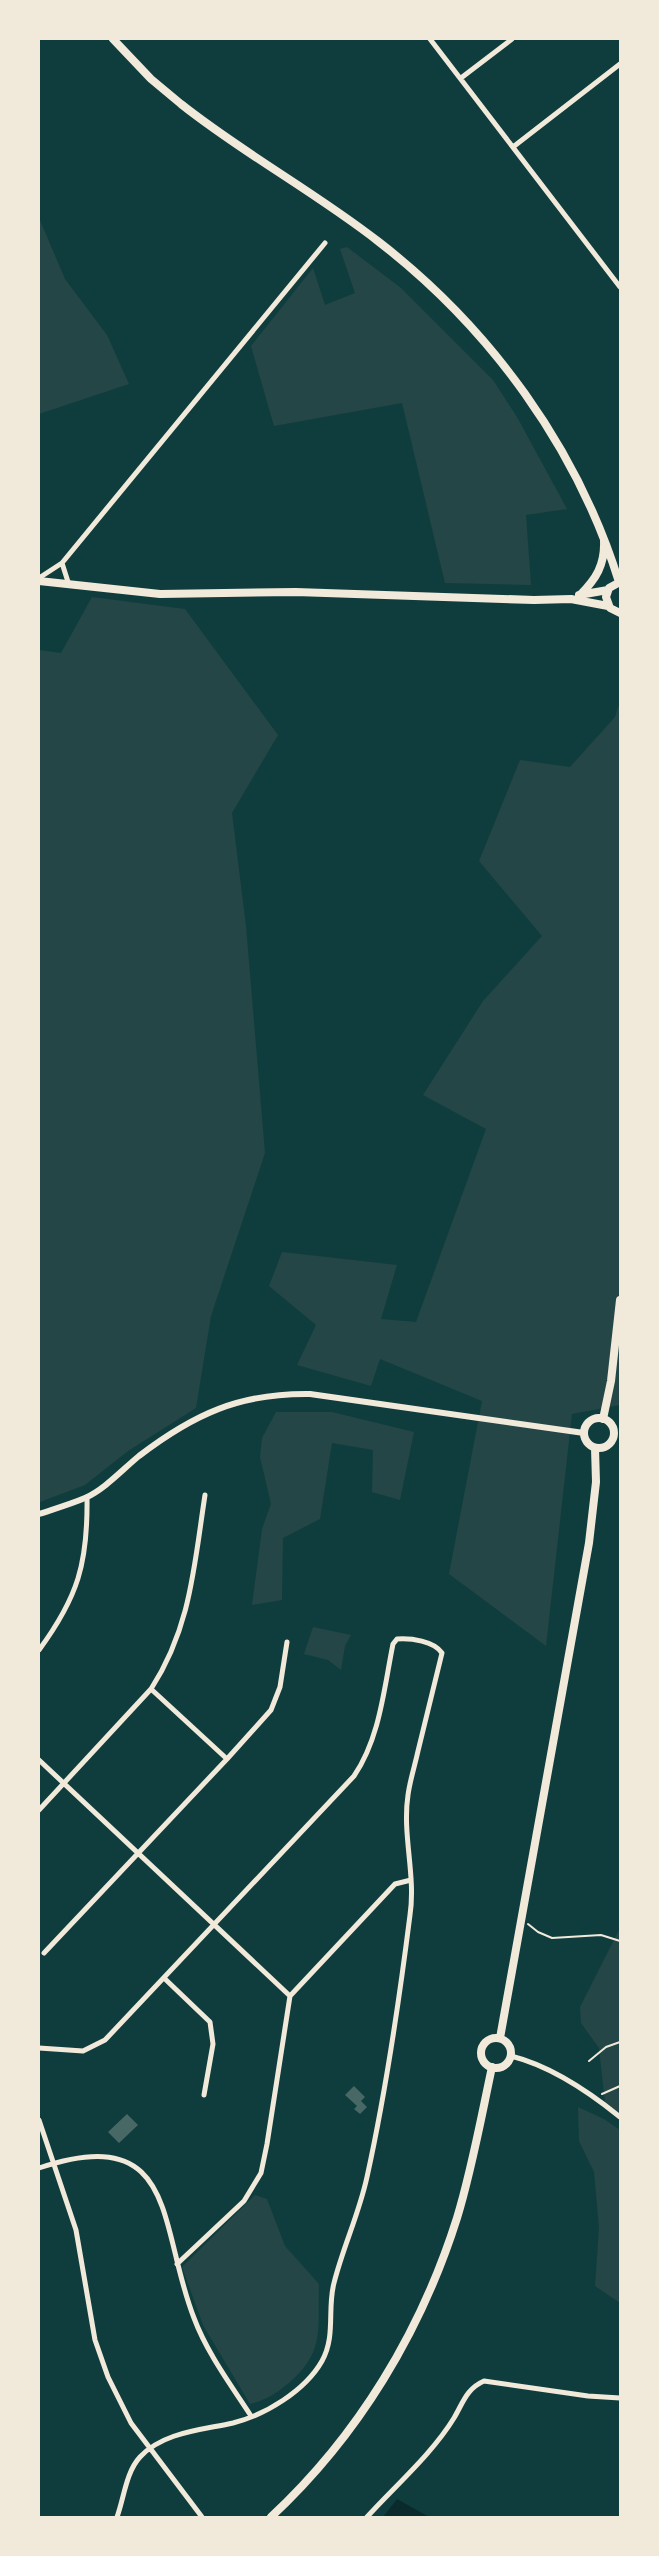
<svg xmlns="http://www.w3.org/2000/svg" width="659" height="2556" font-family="'Source Sans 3',sans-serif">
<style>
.green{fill:#244646}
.water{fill:#0a2a2b}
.building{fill:#486865}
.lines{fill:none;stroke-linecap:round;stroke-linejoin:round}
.path{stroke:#f1e9da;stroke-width:2}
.minor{stroke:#f1e9da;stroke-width:5}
.tertiary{stroke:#f1e9da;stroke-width:6}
.secondary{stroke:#f1e9da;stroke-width:8}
</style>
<rect width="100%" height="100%" fill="#0f3d3e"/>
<path class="green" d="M39 218 65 279 107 335 129 384 39 414Z
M347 247 401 288 493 380 517 417 567 509 526 515 531 585 445 583 402 403 274 426 251 346 313 268 325 305 355 293 340 249Z
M92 597 185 609 278 735 232 813 246 926 265 1153 211 1316 196 1408 128 1451 85 1485 40 1502 39 650 61 653Z
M620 701V1405L572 1414 546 1646 449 1574 482 1401 380 1359 371 1386 297 1365 316 1325 269 1286 282 1252 397 1265 381 1319 416 1322 486 1129 423 1095 483 1001 542 936 479 861 520 760 570 767 615 717Z
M276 1412H332L414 1432 400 1500 372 1492 373 1450 332 1443 320 1519 283 1538 282 1600 252 1605 262 1529 271 1504 260 1457 262 1438Z
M313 1627 351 1635 345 1646 341 1670 328 1660 304 1654Z
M620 1928V2114L605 2103 599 2048 581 2023 580 2007Z
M578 2107 604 2119 620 2130V2303L595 2286 599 2228 594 2172 579 2141Z
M255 2195 267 2199 285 2246 319 2284C317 2328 326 2350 290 2382 277 2393 266 2400 250 2404L203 2325 182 2267Z"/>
<path class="water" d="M397 2499 429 2517H383Z"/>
<path class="building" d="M354 2086 365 2097 361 2101 367 2107 360 2114 354 2109 357 2106 345 2095Z
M127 2114 138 2125 119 2143 108 2132Z"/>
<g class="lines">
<path class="path" d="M528 1924 538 1932 552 1938 601 1935 620 1941
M589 2061 606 2047 620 2042
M602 2094 620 2086"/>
<path class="minor" d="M430 39 620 287
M461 78 512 39
M513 147 620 64
M39 578 62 563
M69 585 62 563 325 243
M39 1650C78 1597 88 1563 87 1497
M151 1689 227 1759
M39 1760 290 1996
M39 1810 151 1689C191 1627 194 1566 205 1495
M44 1953 227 1759 271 1710 280 1687 287 1642
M164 1978 210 2022 213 2044 204 2095
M39 2048 83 2051 105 2040 354 1776C380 1738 384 1688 393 1644L397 1639C411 1638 434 1641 442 1653 434 1686 426 1719 418 1751 415 1765 410 1780 408 1795 402 1835 416 1875 410 1915 399 2002 386 2091 367 2177 359 2214 343 2247 334 2283 327 2309 336 2336 322 2361 305 2391 265 2415 233 2423 202 2430 163 2432 140 2457 126 2472 124 2498 117 2517
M511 2056C551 2066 588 2091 620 2117
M39 2120 76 2230 95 2340 108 2377 131 2423 202 2517
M39 2168C179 2121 158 2227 194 2318 207 2353 231 2385 251 2416
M177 2264 244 2201 261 2173 267 2144 290 1996 395 1884 411 1880
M367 2517C395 2486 432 2454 454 2418 463 2403 466 2389 484 2381L588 2396 620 2398"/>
<path class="tertiary" d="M39 1514C54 1509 71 1504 85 1498 105 1489 123 1469 139 1456 194 1414 240 1393 310 1394L584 1433"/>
<path class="secondary" d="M113 39 151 79 181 104C244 154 315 192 379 242 490 328 577 447 619 582
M39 581 160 594 296 592 534 600 571 599 608 606
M620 582 609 588 606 597 610 608 620 613
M579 595 608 590
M580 595C596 579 605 565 604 541
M584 1433a15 15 0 1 1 30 0a15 15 0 1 1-30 0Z
M603 1419 611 1381 620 1300
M500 2038 589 1543 596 1482 595 1448
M481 2053a15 15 0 1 1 30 0a15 15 0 1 1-30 0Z
M271 2517C358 2436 421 2332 457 2218 472 2169 481 2118 492 2067"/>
</g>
<rect width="659" height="2556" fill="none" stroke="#f1e9da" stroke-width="80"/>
</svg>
